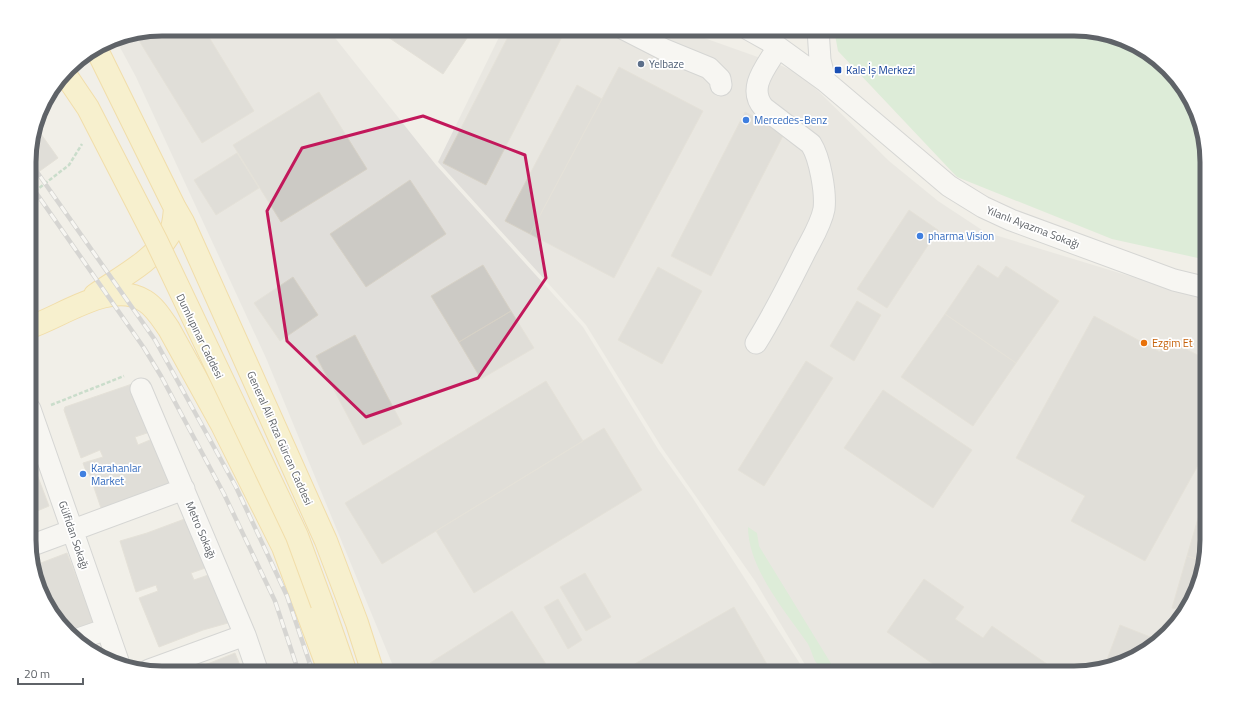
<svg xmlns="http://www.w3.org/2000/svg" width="1236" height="702" font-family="'Titillium Web',sans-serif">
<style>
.industrial{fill:#e0deda}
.grass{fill:#c5e8c5}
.building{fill:#cccac5;stroke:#d6d1c6}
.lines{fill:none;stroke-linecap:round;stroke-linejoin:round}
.minor-casing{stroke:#b5b8bc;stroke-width:23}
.major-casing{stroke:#f2c960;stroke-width:24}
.path{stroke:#9cc7a9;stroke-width:2.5;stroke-dasharray:4 2;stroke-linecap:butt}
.minor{stroke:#fff;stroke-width:21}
.major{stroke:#fff2af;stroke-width:22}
.rail-casing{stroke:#b6b7b8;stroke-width:4.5}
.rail{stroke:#fff;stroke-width:3;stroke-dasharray:9;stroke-linecap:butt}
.major-bridge-casing{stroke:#f2c960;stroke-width:24;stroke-linecap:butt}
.major-bridge{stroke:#fff2af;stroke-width:22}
.marked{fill:none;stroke:#c2185b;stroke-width:3;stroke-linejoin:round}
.service-dot{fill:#5c6f8a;stroke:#fff;stroke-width:1.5}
.transit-dot{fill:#1a4fb4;stroke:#fff;stroke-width:1.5}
.shop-dot{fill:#3f7fe0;stroke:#fff;stroke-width:1.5}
.food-dot{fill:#e8710a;stroke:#fff;stroke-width:1.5}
.labels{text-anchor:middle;stroke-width:3.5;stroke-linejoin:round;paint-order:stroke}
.service-label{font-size:11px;fill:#4e5e75;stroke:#fff;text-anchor:start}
.transit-label{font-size:11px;fill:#164399;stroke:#fff;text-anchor:start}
.shop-label{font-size:11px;fill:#366cbe;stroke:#fff;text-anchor:start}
.street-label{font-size:11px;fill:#5f6368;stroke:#fff}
.food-label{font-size:11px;fill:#c56008;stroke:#fff;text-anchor:start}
.rim{fill:none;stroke:#5f6368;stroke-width:5}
</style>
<rect width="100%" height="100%" fill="#f1efe8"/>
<path class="industrial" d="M162 29H328L436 165 583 327 658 449 692 497 806 673H396L266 358 136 77 115 38Z
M503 29H679L780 65 803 76 889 161 938 201 985 232 1162 286 1207 298V548L1189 606 1148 651 1082 673H810L755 581 662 448 586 325 438 162Z"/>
<path class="grass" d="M834 29H1074L1140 47 1185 88 1207 153V260L1112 239 957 177 838 51Z
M748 527 757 533 759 546 835 670 839 673H825C822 669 818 665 815 661 812 655 811 649 808 644 785 611 748 568 748 527Z"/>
<path class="building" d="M162 29H204L254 111 202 143 135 34Z
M376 29H473L443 74Z
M512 29H566L486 185 443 163Z
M619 67 703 111 614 278 530 234Z
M577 85 602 99 530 234 505 221Z
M319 92 367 169 281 222 233 145Z
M745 112 785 132 711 276 671 256Z
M36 127 58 158 30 178V145Z
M237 153 259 188 216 215 194 180Z
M410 180 446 234 366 287 330 234Z
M909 210 938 230 887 308 857 289Z
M483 265 511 311 459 342 431 296Z
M978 265 998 278 1006 266 1059 301 1016 363 945 314Z
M658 267 702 291 662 364 618 340Z
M293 277 318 315 280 341 254 303Z
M857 301 881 315 854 361 830 346Z
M511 311 534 348 481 379 459 342Z
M945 314 1016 363 973 426 901 377Z
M1094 316 1160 352 1167 339 1207 360V449L1145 561 1071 521 1085 496 1016 458Z
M355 335 402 424 363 445 316 356Z
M806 361 833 378 764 486 738 470Z
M546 381 583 441 382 564 345 503Z
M135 383 156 430 135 437 138 445 157 437 174 486 102 511 89 473 87 474 83 463 103 457 100 450 81 458 64 410 65 407Z
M883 390 972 450 933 508 844 448Z
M604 428 642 490 474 593 436 531Z
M30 456 49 506 30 514Z
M1199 515 1207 517V548L1203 561 1187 556Z
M190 517 211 566 191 573 194 580 214 573 228 623 203 630 159 647 139 598 158 591 156 585 136 592 120 541 147 533Z
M67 553 94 623 71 632 52 614 33 566Z
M1187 556 1203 561 1189 606 1185 611 1172 608Z
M585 573 611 617 586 631 560 587Z
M924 579 964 607 955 619 983 638 992 626 1060 673H946L887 632Z
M558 599 582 640 568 649 544 607Z
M734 607 772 673H619Z
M512 611 551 672 436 673 430 663Z
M1120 625 1158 640 1148 651 1105 665Z
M235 653 243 673H180L210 663Z"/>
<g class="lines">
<defs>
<path id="minor" d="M624 29 665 50 709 68 720 79 721 85
M748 29 771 42 825 81 949 186 983 207 1011 220 1174 280 1207 288
M818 29 820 60 825 81
M756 343C774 314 789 284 804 254 811 240 821 225 824 209 826 193 820 158 811 144L764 108C746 88 767 66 778 47
M141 389 245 635 258 673
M30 409 118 661
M30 546 184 489
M78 639 107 629
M149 670 245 635"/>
<path id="major" d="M96 48 175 208 183 222 326 541 357 623 373 673
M95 295C118 279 154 260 169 235 174 227 174 218 175 208
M30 327C63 316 112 279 145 301 155 307 162 319 169 329L222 425 283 547 330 673
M322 604 346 673"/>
</defs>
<use href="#minor" class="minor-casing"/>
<use href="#major" class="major-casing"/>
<path class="path" d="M30 195 69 165 82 144
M51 405 124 376"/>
<use href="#minor" class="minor"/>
<use href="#major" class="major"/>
<defs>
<path id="rail" d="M30 162 155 340 236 487 287 596 313 673
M30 184 144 348 161 376 224 494 275 601 299 673"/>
</defs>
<use href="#rail" class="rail-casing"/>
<use href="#rail" class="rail"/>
<defs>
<path id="major-bridge" d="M65 74 88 108 156 240 297 536 322 604"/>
</defs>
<use href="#major-bridge" class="major-bridge-casing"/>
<use href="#major-bridge" class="major-bridge"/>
</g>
<path d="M0 0H1236V702H0ZM423 116 525 155 546 278 478 378 366 417 287 341 267 211 302 148Z" fill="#f1efe8" fill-opacity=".55" fill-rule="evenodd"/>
<path class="marked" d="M423 116 525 155 546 278 478 378 366 417 287 341 267 211 302 148Z"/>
<circle class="service-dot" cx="641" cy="64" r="4"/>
<rect class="transit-dot" x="834" y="66" width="8" height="8" rx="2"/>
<g class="shop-dot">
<circle cx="746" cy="120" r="4"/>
<circle cx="920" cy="236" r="4"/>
<circle cx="83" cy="474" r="4"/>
</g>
<circle class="food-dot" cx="1144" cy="343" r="4"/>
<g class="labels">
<g class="service-label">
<text x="649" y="68">Yelbaze</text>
</g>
<g class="transit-label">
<text x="846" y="74">Kale İş Merkezi</text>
</g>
<g class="shop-label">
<text x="754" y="124">Mercedes-Benz</text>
<text x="928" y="240">pharma Vision</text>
<text x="91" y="472">Karahanlar<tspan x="91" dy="13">Market</tspan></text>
</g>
<g class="street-label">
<text transform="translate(1033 227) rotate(21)" y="4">Yılanlı Ayazma Sokağı</text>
<text transform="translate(200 336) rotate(64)" y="4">Dumlupınar Caddesi</text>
<text transform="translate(280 438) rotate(66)" y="4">General Ali Rıza Gürcan Caddesi</text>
<text transform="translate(201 530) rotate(67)" y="4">Metro Sokağı</text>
<text transform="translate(74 535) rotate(71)" y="4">Gülfidan Sokağı</text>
</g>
<g class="food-label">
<text x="1152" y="347">Ezgim Et</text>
</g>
</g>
<path d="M0 0H1236V702H0ZM162 36H1074A126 126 0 0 1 1200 162V540A126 126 0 0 1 1074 666H162A126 126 0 0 1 36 540V162A126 126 0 0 1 162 36Z" fill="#fff" fill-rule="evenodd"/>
<path class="rim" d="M162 36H1074A126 126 0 0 1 1200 162V540A126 126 0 0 1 1074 666H162A126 126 0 0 1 36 540V162A126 126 0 0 1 162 36Z"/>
<path d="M18 678v6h65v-6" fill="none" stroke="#5f6368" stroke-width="2"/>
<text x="24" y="678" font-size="12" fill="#5f6368" stroke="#ffffff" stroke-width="3" paint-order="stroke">20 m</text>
</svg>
